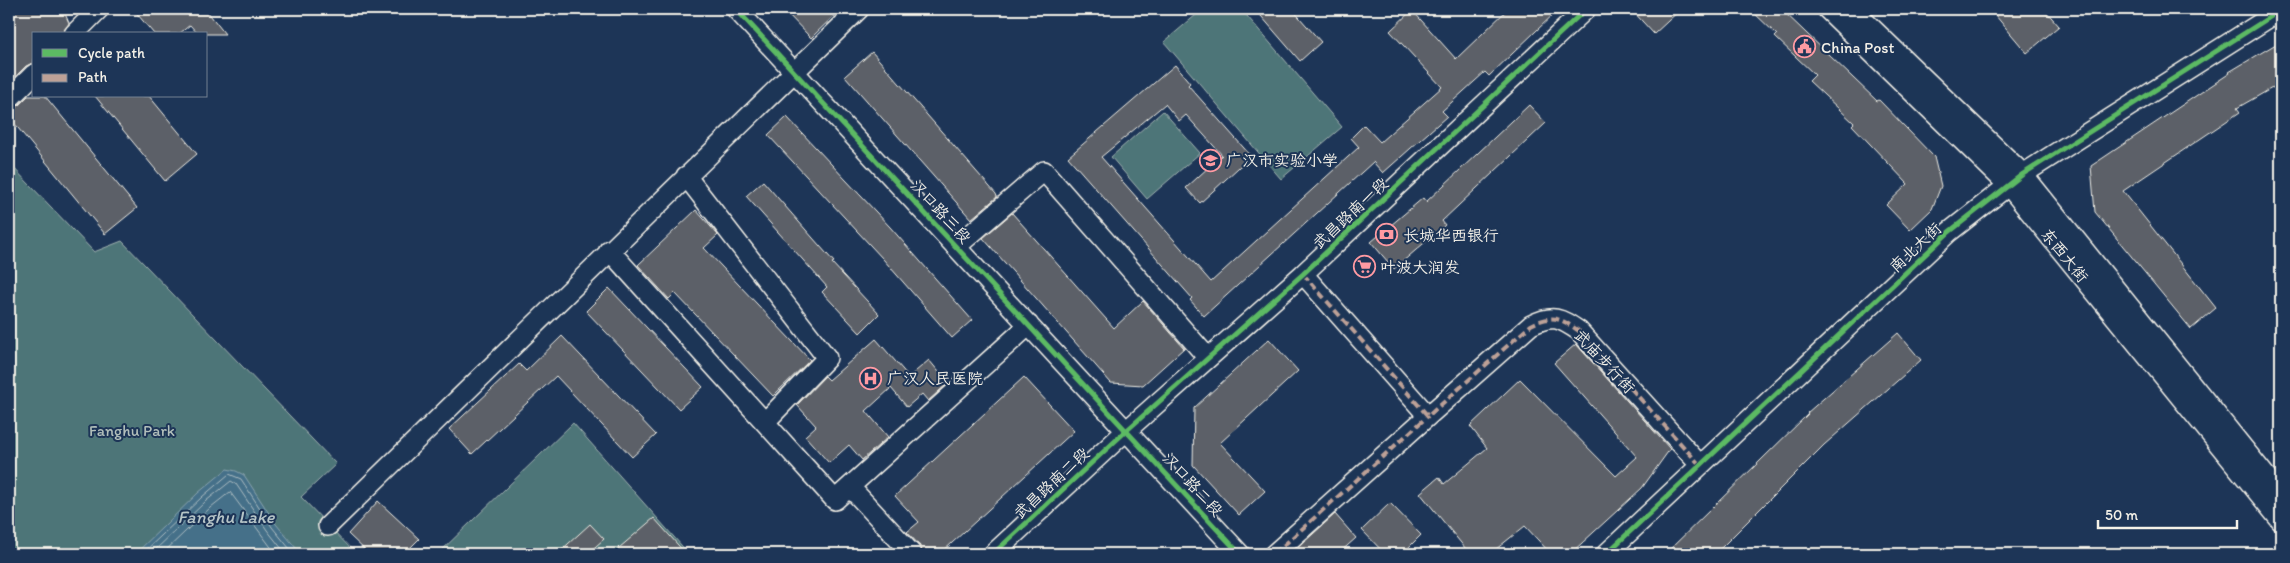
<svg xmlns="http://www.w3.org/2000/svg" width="2290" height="563" font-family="Itim,'LXGW WenKai TC',sans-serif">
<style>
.green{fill:#4e7578;stroke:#a1b3b0}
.water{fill:#447089;stroke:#8aa4af}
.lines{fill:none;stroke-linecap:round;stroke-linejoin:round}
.shore{stroke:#aebdc2;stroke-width:1}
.building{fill:#5c6167;stroke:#f4f1e8}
.minor-casing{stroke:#f4f1e8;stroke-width:22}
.minor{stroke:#1d3557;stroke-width:19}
.quiet{stroke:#bda197;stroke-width:4;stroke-dasharray:8 4;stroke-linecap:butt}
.cycleway-casing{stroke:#1d3557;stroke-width:8}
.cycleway{stroke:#5cba63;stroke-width:5}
.labels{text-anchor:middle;stroke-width:4;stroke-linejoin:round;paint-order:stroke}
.poi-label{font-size:16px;fill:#f4f1e8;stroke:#1d3557;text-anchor:start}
.street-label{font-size:16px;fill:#f4f1e8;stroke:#1d3557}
.park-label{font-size:16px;fill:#b2bfbb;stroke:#1d3557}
.water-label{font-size:18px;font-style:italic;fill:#b6c4c7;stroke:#1d3557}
</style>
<rect width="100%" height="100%" fill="#1d3557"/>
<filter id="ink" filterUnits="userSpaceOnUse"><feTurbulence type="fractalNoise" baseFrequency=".02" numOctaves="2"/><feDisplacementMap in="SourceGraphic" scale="10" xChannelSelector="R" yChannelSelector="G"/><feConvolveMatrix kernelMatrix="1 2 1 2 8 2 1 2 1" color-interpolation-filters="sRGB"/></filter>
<g filter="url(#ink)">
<path class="green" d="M1203 9H1241L1342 127 1281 179 1164 42Z
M1163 111 1200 153 1147 199 1111 157Z
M9 163 94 252 122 241 336 464 301 497 356 554H9Z
M573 423 689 554H438Z"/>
<path class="water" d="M227 469 236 471 244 475 276 524 301 554H135L198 493Z"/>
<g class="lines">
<path class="shore" d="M142 554 202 497 229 474 241 479 272 527 294 554
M151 554 206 501 231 481 236 484 267 530 286 554
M162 554 211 507 230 492 276 554"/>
</g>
<path class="building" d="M9 9H63L69 23 63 34H34V63L26 66 9 83Z
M133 9H210L207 11 225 34H198L190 25 179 34H154Z
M783 9H841L811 38Z
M1255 9H1292L1321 42 1300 61Z
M1508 9H1559L1489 76 1485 72 1442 111 1447 116 1383 173 1373 162 1204 316 1190 300 1192 298 1068 157 1175 65 1190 83 1188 85 1251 156 1200 203 1186 188 1222 155 1186 115 1179 121 1165 104 1101 157 1211 282 1359 147 1351 138 1364 125 1380 142 1442 87 1390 31 1412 10 1456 59Z
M1631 9H1681L1654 34Z
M1750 9H1781L1877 101 1879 100 1934 157 1941 186 1932 209 1910 230 1886 205 1908 184 1852 125 1854 123 1809 81 1815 75 1775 37 1777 35Z
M1990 9H2044L2059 26 2027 53Z
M2281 41V83L2237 108 2240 112 2123 191 2216 308 2191 329 2095 212 2091 166 2230 73 2229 72Z
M872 52 996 194 997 197 971 219 845 76Z
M28 96H45L137 208 105 234 9 117V110L17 107Z
M95 96H149L197 154 165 181Z
M1529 105 1546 123 1442 221 1445 225 1394 269 1371 242 1423 198 1426 202Z
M787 117 890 227 972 320 952 338 883 259 768 135Z
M763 181 834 262 832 263 879 314 860 333 822 292 827 287 746 196Z
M696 210 718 235 704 248 810 360 773 396 675 293 669 299 638 265Z
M1012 213 1114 328 1143 301 1184 348 1143 385 1111 383 983 238Z
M609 288 703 387 679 409 586 311Z
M1898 333 1921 360 1824 445 1715 554H1665L1808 414 1807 413Z
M562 336 656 435 632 457 556 376 472 454 449 429 519 364 526 371Z
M876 339 909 377 929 360 948 383 928 401 922 394 907 407 891 388 866 411 888 437 862 460 849 445 829 463 805 436 816 426 797 405 825 376 829 380Z
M1269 339 1298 371 1220 443 1265 491 1239 515 1193 465 1194 408Z
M1576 344 1670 449 1642 488 1570 554H1551L1525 526 1490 554H1470L1420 493 1439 477 1444 484 1487 448 1470 426 1520 379 1616 476 1637 457 1554 363Z
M1024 377 1074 431 940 554H923L920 546 907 532 919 522 895 496Z
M378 501 419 539 404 554H369L348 534Z
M1390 503 1421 535 1402 554H1385L1362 530Z
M1335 514 1356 538 1338 554H1291Z
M654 518 686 554H612Z
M590 524 604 539 587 554H557Z"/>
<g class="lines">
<defs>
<path id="minor" d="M736 9 1240 554
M1827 9 2008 185 2281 521
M1852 9 2023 174 2281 495
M74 34 99 9
M9 99 34 74
M686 176 827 358 765 422
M956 247 1044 171 1208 358
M609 250 835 500 1029 325
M1303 274 1428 416 1531 325C1553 314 1560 318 1579 331L1700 465
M850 487 912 554
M328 526 859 9
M993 554 1126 431 1303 274 1586 9
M1274 554 1428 416
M1606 554 1949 232 2023 174 2281 10"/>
</defs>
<use href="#minor" class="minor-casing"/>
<use href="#minor" class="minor"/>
<path class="quiet" d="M1303 274 1428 416 1531 325C1553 314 1560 318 1579 331L1700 465
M1274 554 1428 416"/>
<defs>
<path id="cycleway" d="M736 9 1240 554
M993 554 1126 431 1303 274 1586 9
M1606 554 1949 232 2023 174 2281 10"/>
</defs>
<use href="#cycleway" class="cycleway-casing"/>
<use href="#cycleway" class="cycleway"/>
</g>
</g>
<defs>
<symbol id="civic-ring" viewBox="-11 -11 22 22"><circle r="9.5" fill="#1d3557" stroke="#ff9aa2" stroke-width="1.5"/><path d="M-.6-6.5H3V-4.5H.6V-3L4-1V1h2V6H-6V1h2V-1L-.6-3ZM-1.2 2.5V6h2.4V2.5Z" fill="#ff9aa2"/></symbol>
<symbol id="school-ring" viewBox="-11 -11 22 22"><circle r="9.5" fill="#1d3557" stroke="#ff9aa2" stroke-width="1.5"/><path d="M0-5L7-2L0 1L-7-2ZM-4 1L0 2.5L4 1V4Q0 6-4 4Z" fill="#ff9aa2"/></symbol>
<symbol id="bank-ring" viewBox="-11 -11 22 22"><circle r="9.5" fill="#1d3557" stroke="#ff9aa2" stroke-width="1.5"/><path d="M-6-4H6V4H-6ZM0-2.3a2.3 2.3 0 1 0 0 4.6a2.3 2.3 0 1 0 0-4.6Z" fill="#ff9aa2"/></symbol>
<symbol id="supermarket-ring" viewBox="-11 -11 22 22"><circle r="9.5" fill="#1d3557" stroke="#ff9aa2" stroke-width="1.5"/><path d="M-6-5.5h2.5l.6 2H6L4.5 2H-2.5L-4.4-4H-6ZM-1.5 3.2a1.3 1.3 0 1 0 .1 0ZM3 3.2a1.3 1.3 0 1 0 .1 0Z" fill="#ff9aa2"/></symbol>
<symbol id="hospital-ring" viewBox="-11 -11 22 22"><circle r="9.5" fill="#1d3557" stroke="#ff9aa2" stroke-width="1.5"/><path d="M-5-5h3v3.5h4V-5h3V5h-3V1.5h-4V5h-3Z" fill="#ff9aa2"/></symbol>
</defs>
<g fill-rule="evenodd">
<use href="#civic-ring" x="1792" y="34" width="25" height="25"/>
<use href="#school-ring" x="1198" y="148" width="25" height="25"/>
<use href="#bank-ring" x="1374" y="222" width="25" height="25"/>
<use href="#supermarket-ring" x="1352" y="254" width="25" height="25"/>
<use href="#hospital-ring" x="858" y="366" width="25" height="25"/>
</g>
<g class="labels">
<g class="poi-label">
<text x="1821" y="53">China Post</text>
<text x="1226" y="166">广汉市实验小学</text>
<text x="1403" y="241">长城华西银行</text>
<text x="1380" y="273">叶波大润发</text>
<text x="887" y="384">广汉人民医院</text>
</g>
<g class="street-label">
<text transform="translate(941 211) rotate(47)" y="6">汉口路三段</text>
<text transform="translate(1350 213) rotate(-43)" y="6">武昌路南一段</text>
<text transform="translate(1915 247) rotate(-43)" y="6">南北大街</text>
<text transform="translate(2065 255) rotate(51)" y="6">东西大街</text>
<text transform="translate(1605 361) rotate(47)" y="6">武庙步行街</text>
<text transform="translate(1051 483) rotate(-43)" y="6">武昌路南二段</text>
<text transform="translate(1193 484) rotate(47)" y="6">汉口路二段</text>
</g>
<g class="park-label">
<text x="132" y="436">Fanghu Park</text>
</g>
<g class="water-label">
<text x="226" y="523">Fanghu Lake</text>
</g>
</g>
<rect width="2290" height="563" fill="none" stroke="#1d3557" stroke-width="30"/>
<rect x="15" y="15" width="2260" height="533" fill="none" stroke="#f4f1e8" stroke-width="2" filter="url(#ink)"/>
<rect x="32" y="32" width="175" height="65" fill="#1d3557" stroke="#738091"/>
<rect x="42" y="49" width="25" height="8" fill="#5cba63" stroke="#738091"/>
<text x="78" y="58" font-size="15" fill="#f4f1e8">Cycle path</text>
<rect x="42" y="74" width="25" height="8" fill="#bda197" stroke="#738091"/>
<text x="78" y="82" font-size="15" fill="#f4f1e8">Path</text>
<path d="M2098 520v8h139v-8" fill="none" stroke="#f4f1e8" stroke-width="2.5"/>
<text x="2105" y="520" font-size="15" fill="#f4f1e8" stroke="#1d3557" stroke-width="4" paint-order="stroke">50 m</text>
</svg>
